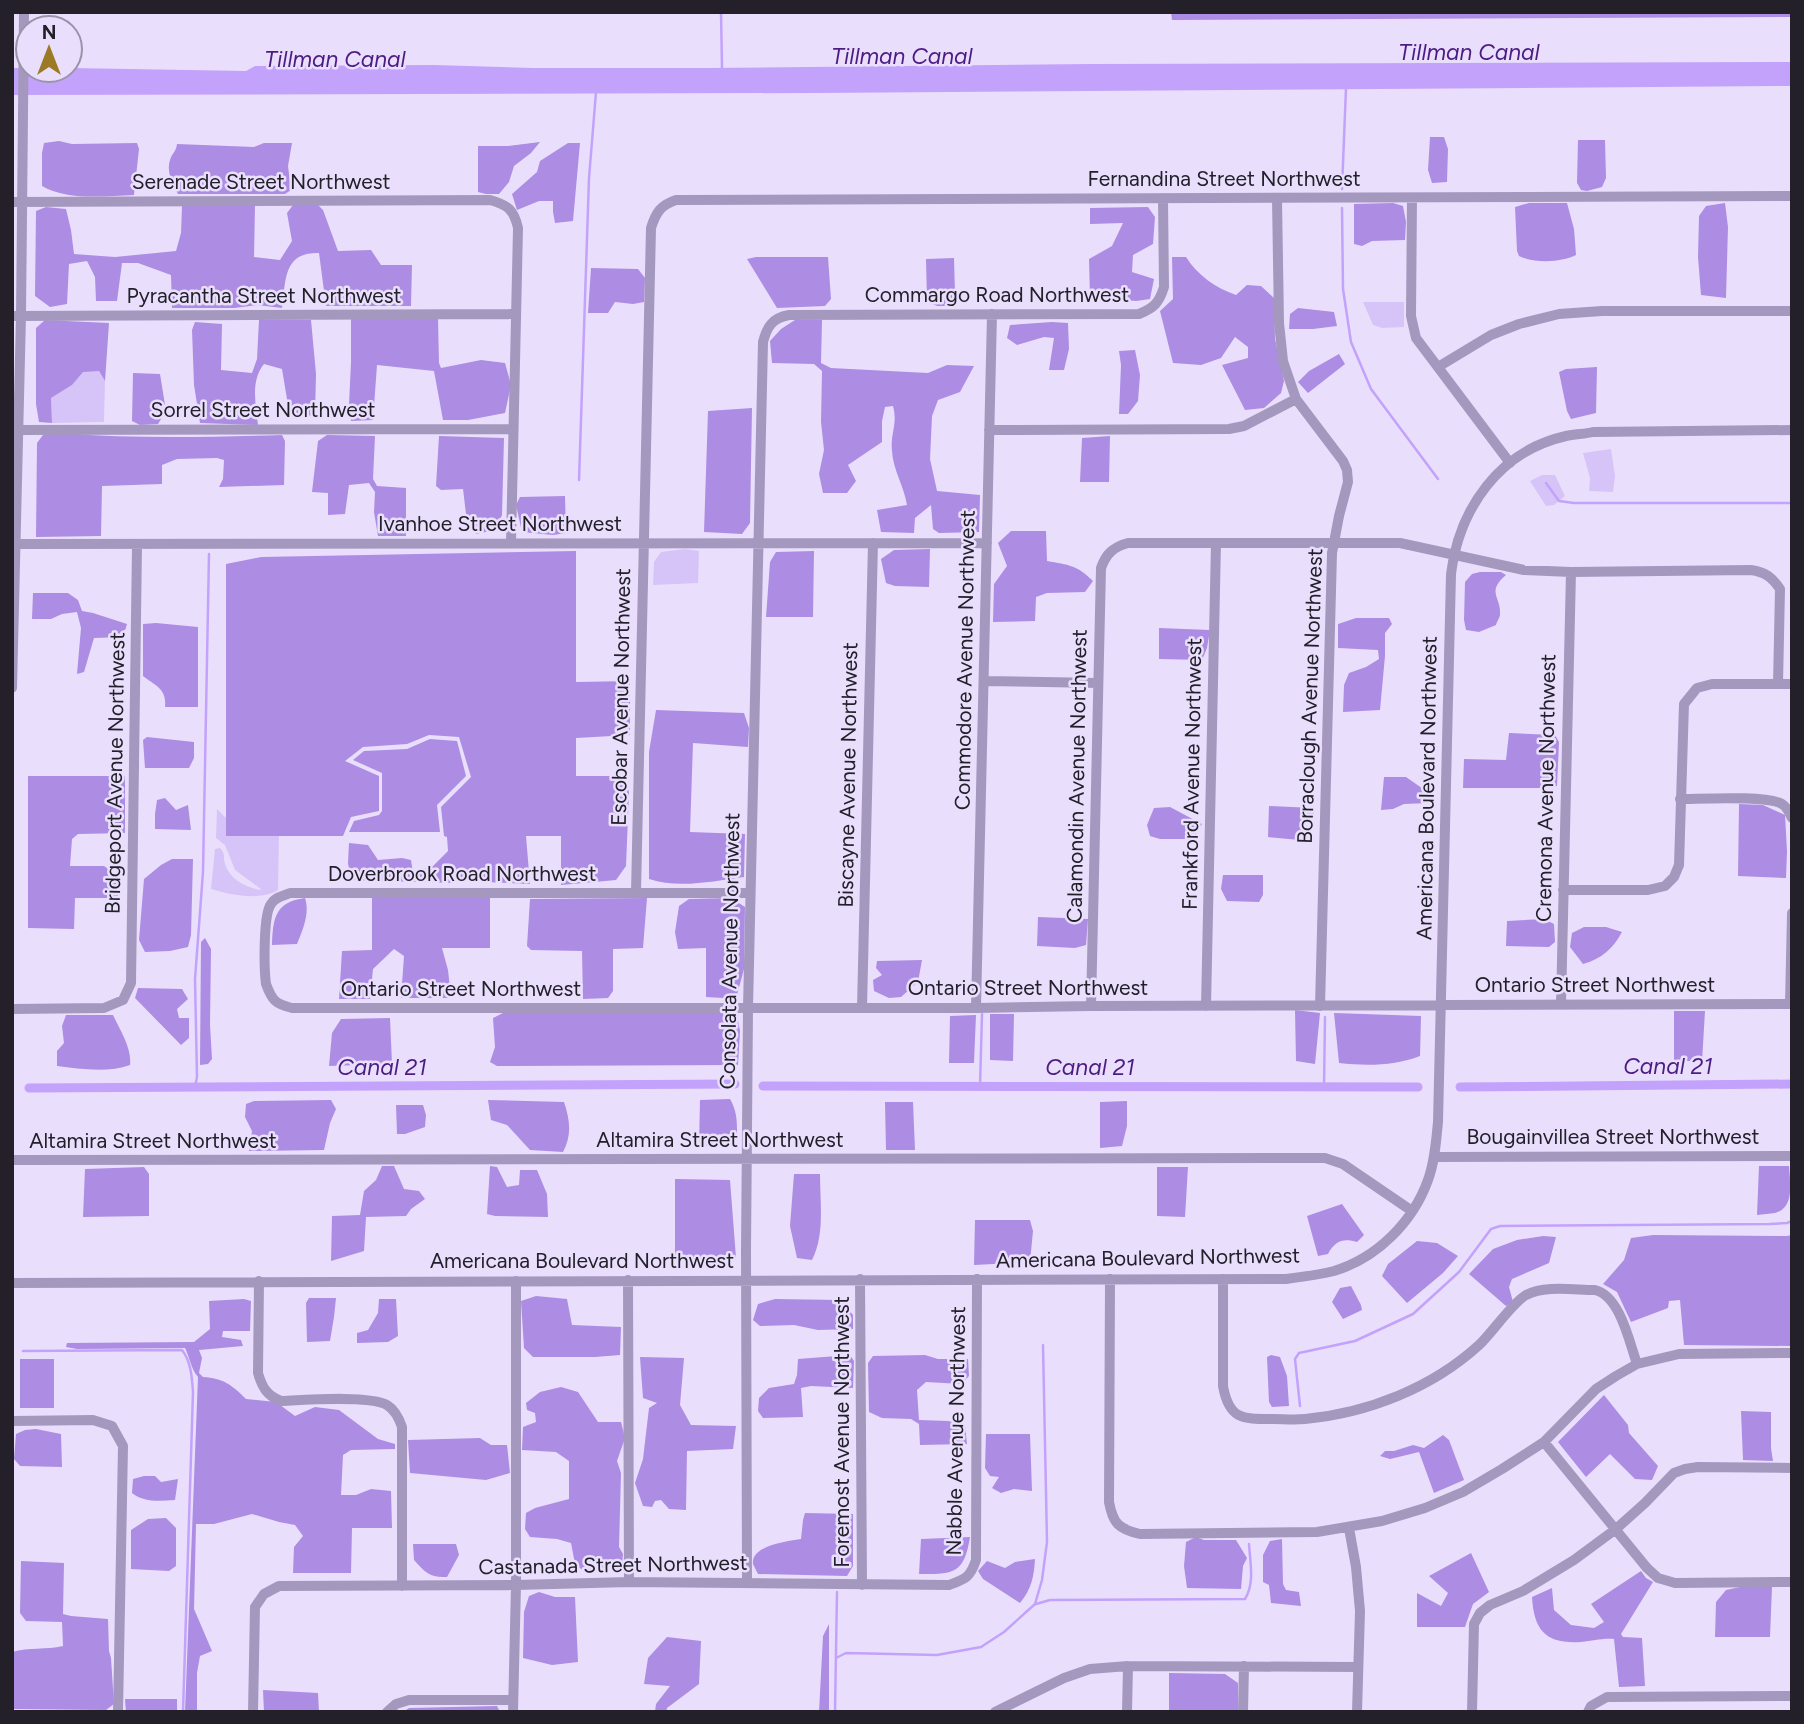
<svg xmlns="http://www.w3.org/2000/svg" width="1804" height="1724" font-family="Figtree,sans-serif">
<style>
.green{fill:#d6c4f8}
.forest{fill:#ad8ce3}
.water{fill:#c3a2fb}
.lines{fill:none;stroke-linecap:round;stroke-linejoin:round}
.stream{stroke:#c3a2fb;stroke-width:2.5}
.canal{stroke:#c3a2fb;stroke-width:9}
.minor{stroke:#a598bf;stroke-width:10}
.labels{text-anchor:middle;stroke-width:5;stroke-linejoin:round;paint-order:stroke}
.street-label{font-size:21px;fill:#23202a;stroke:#e9dffd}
.water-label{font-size:23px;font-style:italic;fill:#4d1c82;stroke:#e9dffd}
</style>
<rect width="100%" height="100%" fill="#e9dffd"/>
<path class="green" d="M1363 302H1404V327L1382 328 1373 325Z
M83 371H99L105 381 104 422 52 423 51 398 72 385Z
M1611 449 1615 476 1613 492 1589 491 1590 478 1583 453Z
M1542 475H1555L1565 496 1554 505 1546 506 1530 481Z
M685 549 699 551 698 583 653 585 654 562 661 552Z
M217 809 226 818V836H279L278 890C260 901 230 895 211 889L215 849 220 848C226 854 223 857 225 864 230 880 247 888 262 890L235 870 225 845 216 838Z"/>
<path class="forest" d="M1171 12H1792V17L1172 20Z
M1430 137H1444L1448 149 1447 182 1432 183 1428 170Z
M1578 140H1605L1606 178 1602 187 1587 191 1581 190 1577 183Z
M59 141 72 144 137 143 139 149 134 195C104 196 68 201 42 186V153L44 143Z
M540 142 531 153 514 166 509 182 499 194H486L478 192V146H508Z
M264 143H292L288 166 291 190 285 194H178C173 184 166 172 170 160 172 153 176 152 177 144L254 147Z
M568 143H580L573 221 555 223 553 212V201H539L517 210 512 194 537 172 540 161Z
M1393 203 1403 206 1406 222 1405 240 1372 241 1362 246 1354 244V204Z
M1529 203H1567L1574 229 1576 255C1560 263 1534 263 1519 256L1517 251 1515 207Z
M1725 203 1728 227 1726 298 1701 295 1698 257 1699 216 1706 206Z
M317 204 323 210 338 251 371 250 381 265H412L411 306H326L319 253C283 252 286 280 282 308L257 305 234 308H172L171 275 138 263H122L117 301H96L95 277 87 261 69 264 67 304 50 307 35 296 36 211 46 207 66 209 71 230 74 254 115 257 176 251 181 233 182 206 255 205 254 257 280 260 292 241 287 213 293 205Z
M1148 207 1155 217 1153 244 1133 255 1132 272 1154 279 1150 299 1136 301 1090 297 1089 259 1112 246 1123 223 1090 224V208Z
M756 257H828L831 299 825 306 777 308 747 259Z
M1172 257H1186C1197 275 1216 288 1236 295L1247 285 1261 286 1274 298 1275 339 1284 381 1281 393 1264 408 1245 410 1222 365 1248 358V347L1235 337 1221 358 1201 365 1173 363 1160 311 1173 299Z
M954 258 955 293 947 306H937L927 301 926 259Z
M591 268 638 269 645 278 644 302 633 304 615 302 608 313H588Z
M1298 308 1334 312 1337 326 1313 329H1289L1290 314Z
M351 319H438L439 363 441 368 481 360 505 363 511 385 505 413 468 420H443L434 371 377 365 373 420 351 421 349 405 351 362Z
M45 320 109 323 105 381 99 371 83 372 72 385 51 398 52 423 39 422 36 404V328Z
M259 320H311L316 374 315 415 290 417 282 369 264 364C250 381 256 405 258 425L200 423 194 385 192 330 195 322 222 324 221 370 252 373 257 359Z
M795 320H822L821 363 831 368 928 373 947 365 974 366 960 392 938 400 932 416 930 459 937 491 980 495 979 532 939 533 933 529 931 505 915 518 914 533 881 532 877 510 907 505C904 486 893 470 892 451 890 434 898 424 893 406L885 407 882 421V442L848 465 856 481 847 493H823L819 474 824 450 821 422 822 371 814 364 772 363 770 341 781 329Z
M1052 322 1068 323 1069 349 1064 370H1049L1054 338 1044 337 1017 345 1007 338 1010 325Z
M1135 350 1140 375 1138 401 1128 414H1119L1121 365 1119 351Z
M1339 354 1345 364 1308 393 1298 382 1309 371Z
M1597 367 1596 413 1571 419 1567 411 1559 372 1566 369Z
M133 373 160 374 166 411 158 424 140 425 132 421Z
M752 408 750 523 742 534 704 532 708 411Z
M61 433C135 439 208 437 282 435L285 441 284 485 219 487 223 479 224 460 217 458 177 459 162 465V484L102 486 101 536 36 537 37 443 43 435Z
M327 435 375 436 373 479 377 486 406 488V536H378L374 512 375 492 369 483 349 485 345 514 328 515V493L312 492 318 441Z
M439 436 504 438 502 515 495 530 476 534 466 514 463 489 441 490 436 486Z
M1110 436 1109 482H1080L1082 438Z
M565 496 566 533 553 535 522 532 516 505 520 497Z
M1011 531H1046L1047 561C1069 565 1077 565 1093 581L1085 592 1047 593 1036 597 1035 621 993 622 994 584 1007 566 998 543Z
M930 549 929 587 895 586 886 583 881 559 894 550Z
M576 551V682L630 681V735L576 738V776H623L629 792 626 866 616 880 561 885V836H526L530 884 485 882 466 876 455 883 351 880 348 863 349 843 368 845 378 860 402 858 411 860 413 873 433 866 448 851 447 837 444 836 441 807 471 777 459 737 429 735 407 744 363 747 345 761 379 776V811L351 817 343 836H226V564L261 557Z
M814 551 813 617H766L770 562 776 552Z
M1480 572H1501L1506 575C1486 592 1501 597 1500 614 1500 618 1497 621 1496 625L1479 632 1466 630 1464 620 1465 582 1472 574Z
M33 593H68L78 600 82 611 93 613 127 624 123 637 94 638 84 672 77 674 81 628 77 612 62 614 51 619H32Z
M1356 618H1389L1392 624 1385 633V656L1380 710 1343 712 1344 685 1349 673 1366 667 1379 659 1378 650 1338 648V624Z
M156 623 198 627V707H165C167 689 156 686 143 676V624Z
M1159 628 1210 630 1207 648 1202 660 1159 659Z
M656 710 744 713 749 728 748 747 693 743 690 832 745 834 744 877C714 881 679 889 649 879V752Z
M1509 733 1555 735 1559 742 1557 786 1539 788H1463L1464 759 1506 760Z
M147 737 194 742V758L189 768H145L143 740Z
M430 739 457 741 466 776 437 805 440 832H349L354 821 379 815 382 811V773L353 760 364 751 407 749Z
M28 776H125V833L78 834 72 839 70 866H104L121 878 118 898H75L74 929 28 928Z
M1384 777H1406L1429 793V803L1404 804 1393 809 1381 810Z
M165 798 176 810 188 805 191 830 155 829V814L157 800Z
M1739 804 1763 805 1785 815 1787 851 1786 878 1738 876Z
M1269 806 1314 808V819L1304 820V833L1312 831V838L1299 840 1268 837Z
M1170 807 1202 824 1193 839H1160L1150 836 1147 825 1154 808Z
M172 859H193L191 935 188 947 170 951 145 952 139 940 144 879 161 865Z
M1223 875H1263V895L1259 902 1227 901 1221 889Z
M305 898C310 913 303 929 297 944L272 945C273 918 275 902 305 898Z
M372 898H490V948H442L448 970 451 998H401L404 956 394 949 373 969 370 999H339L342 951 372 950Z
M647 898 643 948 613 949V991L608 998 583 999 582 951 531 950 527 946 530 899Z
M731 898 745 907 744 969 737 995 723 998 706 997V948L678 949 675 932 679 906 689 899Z
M1038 917 1088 919 1086 945 1075 948 1037 946Z
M1544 919 1554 924 1555 942 1549 947 1506 946 1507 921Z
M1584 927H1606L1622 932C1613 949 1601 959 1583 964L1570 947 1572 933Z
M205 938 211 949 210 1025 212 1059 208 1064 200 1065 201 942Z
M922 960 918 982 901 997 889 998 874 991 873 980 882 975 876 968 877 961Z
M138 988 182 989 188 999 177 1009 179 1018H189V1038L181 1045 135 998Z
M1295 1010 1320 1013 1315 1064 1296 1061Z
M1674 1011H1705L1702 1062 1674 1060Z
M503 1013H726L737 1016 740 1031 738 1065 497 1066 490 1062 495 1047 493 1018Z
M1334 1013 1421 1016 1420 1056C1395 1066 1366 1066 1339 1063Z
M990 1014H1014L1013 1061 990 1060Z
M66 1015H113C120 1030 132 1048 130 1065 108 1073 80 1069 57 1066V1051L64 1043 62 1026Z
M976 1015 974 1063H949L950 1016Z
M390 1018 392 1064 329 1066 332 1033 341 1019Z
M730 1099C738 1112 737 1126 737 1140L719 1134 710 1146 699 1145 700 1100Z
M331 1100 336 1109 330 1123 324 1150 249 1151 252 1131 245 1117 246 1104 254 1101Z
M488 1100 564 1102C570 1120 572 1135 563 1152L530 1150 507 1125 491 1120Z
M1127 1101V1126L1122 1146 1100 1148V1102Z
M885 1102H913L915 1150H886Z
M396 1105H423L426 1115 425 1127 405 1134H397Z
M382 1166H394L404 1189 419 1191 425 1199 411 1209 406 1216 366 1217 364 1251 331 1261 332 1216 360 1215 364 1191 376 1180Z
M490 1166 497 1167 507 1187 519 1185 520 1170H537L547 1194 548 1217 495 1216 487 1214Z
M1759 1166H1789C1790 1182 1795 1208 1775 1213 1769 1214 1763 1214 1757 1215Z
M144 1167 149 1174V1216L83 1217 85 1169Z
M1157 1167H1188L1185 1217 1157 1216Z
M794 1174H820C820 1203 825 1234 812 1260L797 1258 790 1226Z
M675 1179 730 1180 736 1258 675 1259Z
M1342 1204 1364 1235 1357 1242C1343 1238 1335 1241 1328 1254L1318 1256 1307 1216Z
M975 1220H1030L1033 1231 1030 1262 974 1265Z
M1653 1235 1787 1236 1792 1235V1346L1684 1345 1680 1300 1669 1301 1668 1308 1631 1322 1617 1292 1603 1284 1624 1260 1631 1238Z
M1543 1236 1556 1237 1549 1263 1512 1279 1509 1287 1513 1302 1506 1306 1469 1274 1493 1249 1517 1240Z
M1417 1241 1437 1243 1458 1256 1443 1273 1407 1303 1382 1276 1388 1264Z
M1351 1286 1361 1305 1362 1310 1343 1319 1332 1302 1340 1288Z
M536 1296 567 1299 572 1325 621 1327 620 1355 595 1357H533L524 1348 521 1301Z
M309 1298H336L334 1317 330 1341 307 1342 306 1303Z
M244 1299 251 1301 250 1331H223L222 1337 241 1340 243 1346 199 1350 202 1358 199 1373 203 1377C223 1378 232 1385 246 1399L276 1402 295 1416 315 1407 339 1410 378 1439 395 1444V1449L351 1450 343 1455 341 1495H356L371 1489 391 1491 392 1528H352L351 1573H293L294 1547 303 1536 295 1525 279 1522 252 1514 214 1524H196L194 1609 212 1651 200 1656 197 1673V1712H185L198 1377C191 1369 190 1358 185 1348L77 1349 66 1347 67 1343 194 1342 210 1329 209 1301Z
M379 1299H396L398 1336 388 1342 357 1343V1333L368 1330 378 1313Z
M775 1299 840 1300 853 1315V1329L818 1330 794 1325 760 1326 753 1320 758 1304Z
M850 1355 854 1361 853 1388 811 1386 801 1388 803 1417 763 1418 758 1411 759 1398 769 1388 794 1384 797 1375 798 1359Z
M925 1355 938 1359H968L969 1376 961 1384 926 1382 917 1390 919 1420 948 1421 965 1425 967 1444 920 1445 919 1424 911 1419 882 1418 869 1412 868 1363 873 1356Z
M1271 1355 1280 1357 1287 1376 1289 1406 1272 1407 1269 1402 1267 1357Z
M640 1357 684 1358 680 1405 691 1425 736 1426 733 1449 687 1451 686 1510 669 1509 661 1500 655 1501 652 1507 643 1506 635 1483 643 1459 649 1408 657 1403 643 1398Z
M20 1359H54V1408H20Z
M561 1387 578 1392 598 1422H621L625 1438 617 1461 621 1473 619 1547 623 1554 622 1565 612 1569 586 1573 575 1564 571 1543 557 1539 530 1537 525 1529 526 1513 535 1508 569 1499V1461L556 1452 522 1450 523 1427 536 1422 535 1413 527 1410 526 1403 540 1392Z
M1604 1395 1628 1425 1629 1433 1658 1466 1652 1480 1635 1479 1610 1454 1586 1477 1558 1442Z
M1741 1411 1771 1412V1448L1773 1461 1743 1460Z
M36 1429 61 1434 62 1467 20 1466 14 1459 16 1434 25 1430Z
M986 1434H1030L1032 1491 1014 1489 1001 1493 992 1488 999 1477 990 1476 985 1468Z
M1443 1435 1449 1440 1464 1480 1434 1493 1419 1452 1390 1459 1380 1456 1385 1451H1394L1413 1445 1424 1448Z
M480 1438 491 1445H507L510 1473 486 1480 410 1473 408 1440Z
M144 1476H155L161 1482 178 1479 175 1500C160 1501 145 1503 132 1493L133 1479Z
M805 1513 853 1514V1566L847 1576 758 1574C757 1572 754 1566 753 1564 751 1545 789 1541 801 1539L803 1520Z
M166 1518 176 1528V1566L169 1571 131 1569V1530L148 1519Z
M970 1537C964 1575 953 1574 919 1574L921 1539Z
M1196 1537 1204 1540H1236L1247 1558 1243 1566 1241 1589 1187 1588 1184 1566 1186 1542Z
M1282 1539 1283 1584 1286 1590 1299 1592 1301 1606 1271 1603 1269 1585 1263 1582V1555L1270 1541Z
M413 1544H456L459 1555 447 1577C430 1578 426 1573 414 1560Z
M1471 1553 1489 1592 1473 1604 1465 1627H1417V1593L1441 1606 1448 1593 1429 1576Z
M1035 1559C1034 1577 1031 1590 1020 1603L983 1579 978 1571 987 1561 1005 1568 1015 1562Z
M21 1561 64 1563 63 1614 71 1616 108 1619 109 1651 111 1658 114 1704 106 1710 12 1709V1652C29 1647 46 1650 63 1646L62 1622 26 1621 20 1613Z
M1641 1571 1646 1578 1653 1582 1621 1634 1623 1637 1642 1638 1645 1686 1619 1687 1614 1639C1602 1638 1593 1641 1581 1642 1547 1644 1534 1632 1532 1597L1552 1588 1554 1610 1571 1625 1594 1628 1604 1622 1591 1604Z
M1745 1586 1772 1587 1770 1637H1715L1716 1602 1726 1590Z
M539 1592 555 1597H575L578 1662 552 1665 523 1658 524 1612 529 1596Z
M829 1624V1712H819L823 1636Z
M667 1637 701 1641 699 1684 667 1708 666 1712H655L656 1704 670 1686 644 1684 648 1658Z
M1169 1673 1225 1674 1238 1683V1712H1169Z
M263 1690 318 1693 319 1712H264Z
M125 1699H177V1712H126Z
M497 1706 500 1712H403L409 1708Z"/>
<path class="water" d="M1792 62V86L813 93 12 95V68H28V70H70V68L246 71 255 66 434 65 533 68H709L1091 64Z"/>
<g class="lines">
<path class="stream" d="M721 12 722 68
M1342 189 1346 88
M1342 208 1343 289 1351 342 1371 389 1438 479
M579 480 589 178 596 92
M1546 483 1559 501 1574 503H1792
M980 1086 982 1014
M1324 1086 1325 1017
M195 1087 197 1077 195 979 203 872 209 554
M23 1351 182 1350C191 1361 192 1378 193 1392L183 1712
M1300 1406 1295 1359 1299 1353 1355 1341 1413 1314 1459 1272 1491 1229 1500 1226 1770 1224 1787 1223 1792 1221
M1036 1604 1050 1600 1245 1599C1255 1583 1250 1562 1249 1544
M836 1658 846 1653 937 1655 981 1647 1004 1632 1035 1604 1042 1580 1047 1542 1043 1345
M835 1712 837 1592"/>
<path class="canal" d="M763 1086 1418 1087
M1460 1087 1792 1084
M29 1088 735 1084"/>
<path class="minor" d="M1412 198 1411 316 1416 338 1510 463
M1277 199 1279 323 1283 361 1296 399 1343 461 1347 470 1348 482 1339 516 1332 553 1320 1006
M12 202 490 200C508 205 514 210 518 228L511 543
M12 316 516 314
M1438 367 1491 335 1519 324 1559 314 1602 311H1792
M13 430 513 429
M989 430 1229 429 1244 426 1296 399
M12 544 987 543
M984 681 1098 683
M12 688 21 316 24 12
M1680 799C1700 799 1768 795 1782 804 1787 807 1789 812 1792 818
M1563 890H1648L1665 886 1674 877 1679 865 1684 704 1697 688 1712 684H1792
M636 892 651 228C656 212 661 205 676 200L1792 196
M750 893H290C283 896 275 897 271 904 263 915 264 969 266 984 272 1000 275 1004 292 1008H976L1091 1006 1792 1004
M1561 1004 1571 572
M1790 1004 1792 913
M1091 1006 1101 568C1106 554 1113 547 1128 543H1400L1524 570 1571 572 1751 570C1765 572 1772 577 1780 589L1778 684
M1206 1006 1216 543
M862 1008 873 543
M976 1008 992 314
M12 1009 104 1008 123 1000 131 983 137 545
M1434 1157 1792 1156
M12 1160 1325 1158 1343 1164 1412 1211
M860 1279 862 1585
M1110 1279 1109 1502C1113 1524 1119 1529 1140 1534L1317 1532 1382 1521 1425 1508 1463 1492 1502 1469 1544 1442 1596 1389 1616 1376 1637 1364 1679 1354 1792 1353
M1223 1279V1386C1229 1420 1243 1419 1273 1419 1283 1419 1294 1420 1305 1419 1368 1413 1432 1388 1479 1345 1492 1333 1512 1303 1526 1295 1545 1285 1574 1290 1595 1290 1620 1296 1629 1341 1637 1364
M628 1280 629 1582
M259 1281 258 1373C262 1387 267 1396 281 1401 304 1400 370 1395 387 1405 395 1410 399 1418 402 1427V1586
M12 1283 1286 1279C1302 1277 1318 1275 1334 1271 1377 1258 1413 1222 1428 1180 1435 1161 1436 1141 1438 1122L1451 574C1459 509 1499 451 1566 436 1575 434 1585 434 1593 432L1792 430
M12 1421 93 1420 112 1426 123 1446 118 1712
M1544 1442 1647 1568 1658 1578 1675 1583 1792 1582
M1349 1528 1356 1567 1360 1611 1357 1712
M747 1582 746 1251 748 1008 763 342C767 327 772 318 789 315L1139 314C1154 308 1159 303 1164 287L1163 199
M253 1712 255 1607 264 1594 279 1586 516 1585 629 1582 949 1585C965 1579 970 1578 976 1560L977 1279
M387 1712 396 1704 409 1700H513
M513 1712 516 1585V1281
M995 1712 1064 1678 1090 1669 1128 1666 1358 1667
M1127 1712 1128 1666
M1243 1712 1244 1666
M1472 1712 1474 1624 1480 1613 1490 1605 1523 1591 1574 1560 1616 1529 1645 1503 1674 1473 1685 1469 1698 1467 1792 1468
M1588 1712 1591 1706 1607 1697 1792 1696"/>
</g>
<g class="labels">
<g class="street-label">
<text x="1224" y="186">Fernandina Street Northwest</text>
<text x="261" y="189">Serenade Street Northwest</text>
<text x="997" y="302">Commargo Road Northwest</text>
<text x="264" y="303">Pyracantha Street Northwest</text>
<text x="263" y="417">Sorrel Street Northwest</text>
<text x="500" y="531">Ivanhoe Street Northwest</text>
<text transform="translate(965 660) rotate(-89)" y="7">Commodore Avenue Northwest</text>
<text transform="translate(1310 696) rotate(-88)" y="7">Borraclough Avenue Northwest</text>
<text transform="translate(621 697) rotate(-89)" y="7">Escobar Avenue Northwest</text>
<text transform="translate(115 773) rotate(-89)" y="7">Bridgeport Avenue Northwest</text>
<text transform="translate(1192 774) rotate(-89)" y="7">Frankford Avenue Northwest</text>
<text transform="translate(848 775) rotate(-89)" y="7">Biscayne Avenue Northwest</text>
<text transform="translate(1077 776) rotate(-89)" y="7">Calamondin Avenue Northwest</text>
<text transform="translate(1427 788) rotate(-89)" y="7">Americana Boulevard Northwest</text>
<text transform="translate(1546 788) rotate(-89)" y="7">Cremona Avenue Northwest</text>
<text x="462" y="881">Doverbrook Road Northwest</text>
<text transform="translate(730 951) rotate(-89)" y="7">Consolata Avenue Northwest</text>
<text x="1595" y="992">Ontario Street Northwest</text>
<text x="1028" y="995">Ontario Street Northwest</text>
<text x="461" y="996">Ontario Street Northwest</text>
<text x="1613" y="1144">Bougainvillea Street Northwest</text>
<text x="720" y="1147">Altamira Street Northwest</text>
<text x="153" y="1148">Altamira Street Northwest</text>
<text transform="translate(1148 1258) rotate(-1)" y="7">Americana Boulevard Northwest</text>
<text x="582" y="1268">Americana Boulevard Northwest</text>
<text transform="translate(956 1431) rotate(-89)" y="7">Nabble Avenue Northwest</text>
<text transform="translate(842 1432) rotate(-90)" y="7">Foremost Avenue Northwest</text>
<text transform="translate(613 1565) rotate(-1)" y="7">Castanada Street Northwest</text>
</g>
<g class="water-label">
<text x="1469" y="60">Tillman Canal</text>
<text x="902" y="64">Tillman Canal</text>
<text x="335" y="67">Tillman Canal</text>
<text x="1668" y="1074">Canal 21</text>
<text x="382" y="1075">Canal 21</text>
<text x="1090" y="1075">Canal 21</text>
</g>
</g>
<rect width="1804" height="1724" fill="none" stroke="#23202a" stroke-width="28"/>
<g transform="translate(49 49)"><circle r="33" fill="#e9dffd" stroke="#9a93a9" stroke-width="2"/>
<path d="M0-5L12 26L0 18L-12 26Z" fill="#9c7a25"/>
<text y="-10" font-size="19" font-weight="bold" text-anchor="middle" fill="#23202a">N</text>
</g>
</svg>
